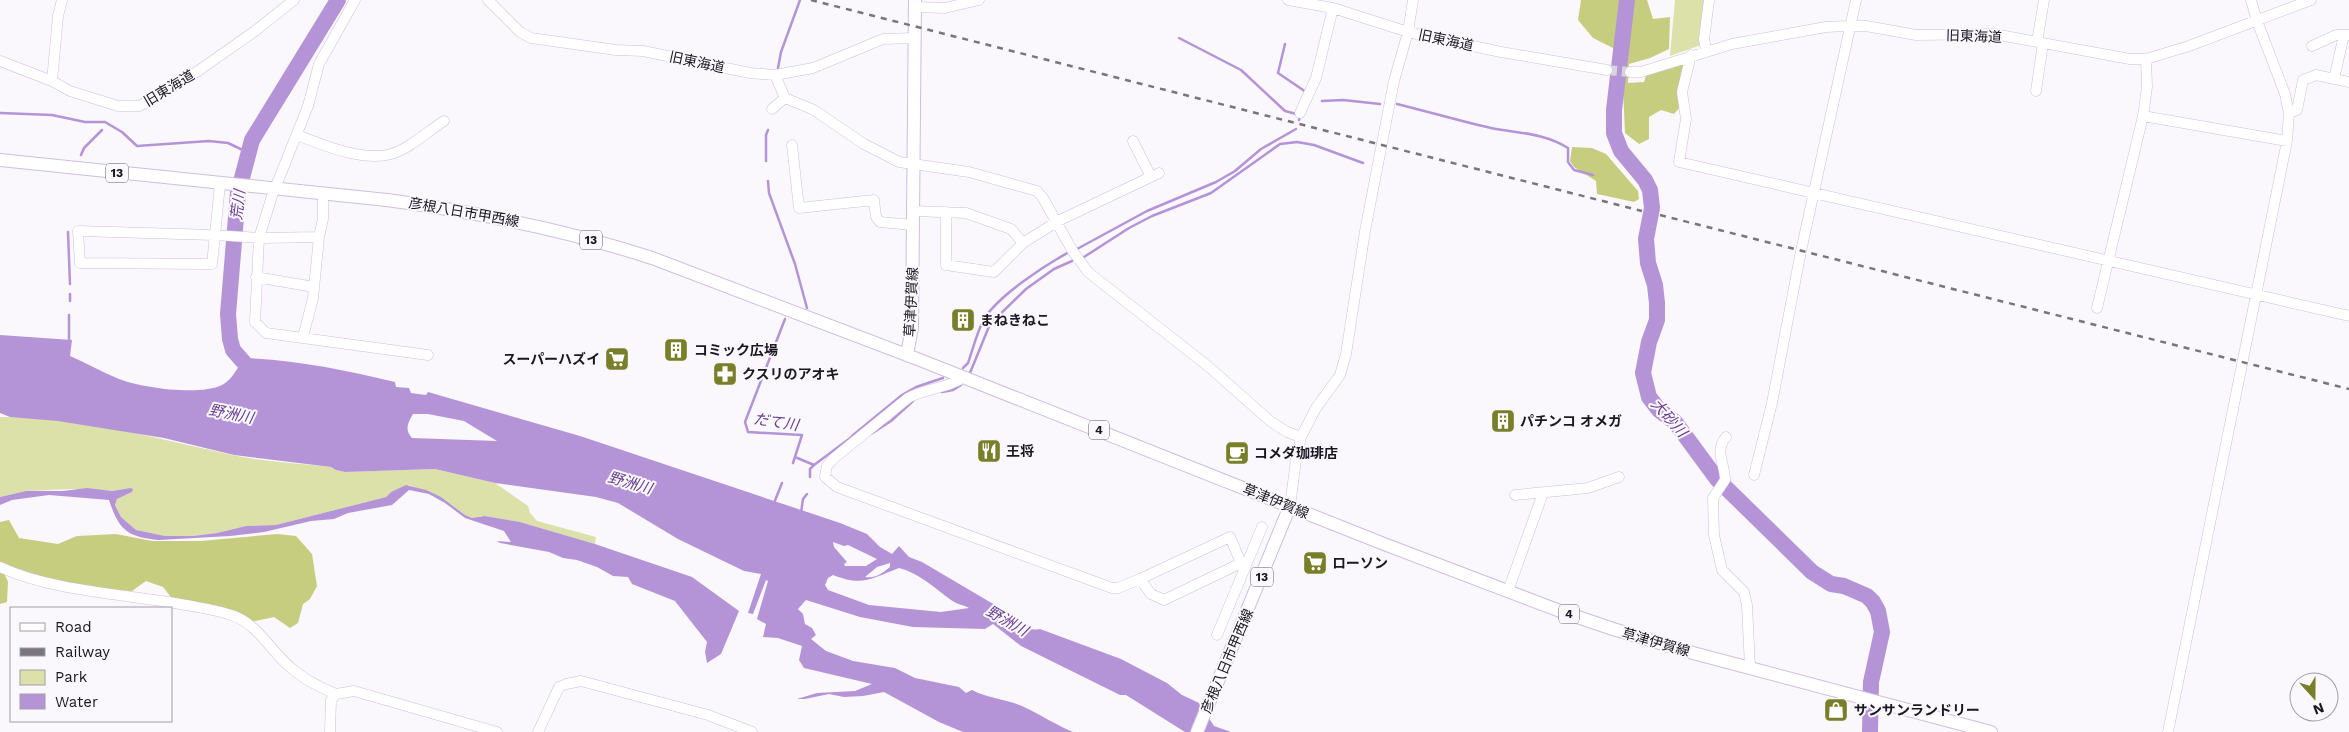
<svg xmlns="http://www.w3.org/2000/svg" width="2349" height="732" font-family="'Work Sans','Noto Sans JP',sans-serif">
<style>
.green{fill:#dbe1a9}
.forest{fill:#c7cd7f}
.water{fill:#b494d7;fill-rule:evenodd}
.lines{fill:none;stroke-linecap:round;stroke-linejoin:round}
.stream{stroke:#b494d7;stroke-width:2.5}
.river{stroke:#b494d7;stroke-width:16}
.minor-tunnel{stroke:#d9d5dc;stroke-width:10;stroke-dasharray:10 5;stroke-linecap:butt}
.minor-casing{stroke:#cdbfde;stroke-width:11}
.major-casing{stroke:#cdbfde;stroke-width:14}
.minor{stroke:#fff;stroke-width:10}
.major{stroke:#fff;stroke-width:12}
.rail{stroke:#79747d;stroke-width:2.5;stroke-dasharray:6 6;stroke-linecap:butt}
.labels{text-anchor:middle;stroke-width:4;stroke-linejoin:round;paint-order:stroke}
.shield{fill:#faf7fd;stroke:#5e5a63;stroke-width:1}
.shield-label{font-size:12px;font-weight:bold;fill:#1b1621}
.street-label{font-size:14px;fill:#1b1621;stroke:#faf7fd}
.poi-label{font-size:14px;font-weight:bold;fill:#1b1621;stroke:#faf7fd;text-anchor:start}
.water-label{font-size:15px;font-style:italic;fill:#663c8d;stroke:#faf7fd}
</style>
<rect width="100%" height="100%" fill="#faf7fd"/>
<path class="green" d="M1675 0H1705L1701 45 1670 56Z
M0 417C79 417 156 438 232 455 264 462 298 463 331 467L336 470 345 472 435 469 495 483 528 506 530 513 537 521 596 537 595 544 520 522 485 516 472 518 465 515 441 497 409 485 391 492 386 497 276 525 246 526 217 533 193 536H165L136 530 121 517 115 505 117 499 132 492 130 488 112 491 73 489 26 491 0 497Z"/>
<path class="forest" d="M1581 0H1647L1653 19 1670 17 1669 49 1650 58 1629 64 1628 83 1644 82 1648 70 1685 64 1680 107 1674 114 1661 110 1649 117V139L1639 144 1625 133 1622 67 1613 48 1593 38 1578 20Z
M1572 147 1592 148 1606 154 1638 191 1639 199 1634 202 1597 194 1596 181 1574 167 1570 161Z
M9 520 19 538 58 544 77 536 116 534 152 541H201L277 534 296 536 312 554 317 586 310 599 303 604 298 623 290 628 274 617 251 622 174 601 163 587 146 581 132 591 96 590 11 569 0 564V522Z
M0 571 4 573 8 582 7 602 0 604Z"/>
<path class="water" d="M0 335 72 340 70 356C86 363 102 372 119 379 142 388 200 396 222 385 232 380 238 367 244 358 295 360 346 370 395 382L396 387 409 388 411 393 426 395 428 392 580 436 840 523 867 534 880 547 892 554 899 546 909 557 922 562 1017 618C1023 627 1029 631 1040 629L1121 659 1167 683 1182 695 1199 703 1214 726 1231 732H1185L1126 695H1120L1021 646 993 624 985 629 913 627 860 617 806 600 798 609 803 614 805 624 812 628 816 635 811 639 826 651 853 661 895 668 915 678 959 687 966 693 972 690C989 699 1007 699 1024 707 1041 715 1056 725 1073 732H963L939 722 884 692 863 696 844 697 829 694 805 699H797L817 693 855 691 872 684 804 668 799 660 802 646 778 638 763 637 766 624 757 619 768 581 766 580 753 614 748 613 761 574 744 571 678 539 618 503 596 497 495 483 435 469 345 472 336 470 331 467 234 455 164 438 58 421 10 417 0 413ZM413 414H428L464 421 497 441 412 438C404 429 408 423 413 414ZM833 542 844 546 848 545 877 559 866 566H845L844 564 847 562 834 547ZM890 563V567C883 572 877 579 865 577L877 567ZM899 568C919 573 935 588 951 600 956 604 964 605 969 608L941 612 869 605 828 590 825 585 828 578 833 575C863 587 872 578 899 568Z
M406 485 426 490 441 497 465 515 472 518 485 516 520 522 595 544 692 577 739 611 721 654 707 663 705 652 707 642 675 601 632 584 628 577 613 576 597 567 577 560 563 558 549 552 500 543 497 541 511 542 504 531 465 518 445 503 429 494 409 490 392 505 348 513 334 519 311 521 264 532 230 536 159 540C127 537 119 530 109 500L49 495 12 500 0 505V497L26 491H63L87 488 112 491 130 488 133 489 132 492 117 499 115 505 121 517 136 530 165 536H193L217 533 246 526 276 525 386 497 391 492Z"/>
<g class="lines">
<path class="stream" d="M1179 38 1241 70 1285 111 1300 115 1299 120
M1285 44 1278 73 1306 92
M778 68 781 52 800 0
M1322 101 1343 100 1380 104
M1397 104C1429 112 1460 121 1491 128 1517 133 1545 133 1568 148V162L1574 170 1593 175
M0 113 52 115 85 122H105L122 132 137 146 209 141 228 143 249 153
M81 155 84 148 102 130
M766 161V135L768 130
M768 181 769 193 795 264 807 308
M68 232 70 284
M1077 249 1147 211 1216 182 1235 171 1261 149 1296 129
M1084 257 1129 228 1152 216 1211 193 1280 144 1297 142 1314 145 1363 163
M70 294V301
M785 319 745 422 748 432 802 435 793 463
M69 343V315
M963 368 968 363C973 349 977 332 984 319 999 295 1044 266 1069 252
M970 373 990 324 1026 289 1054 269 1072 261
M942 392 953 390 961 385
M871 434 891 421 913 401
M852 436 902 395 916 387 943 378
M795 457 814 465
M810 477V469L814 465 853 436
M774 503 782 483
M801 513 803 499 807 494"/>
<path class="river" d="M1627 0 1614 110V133L1621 151 1645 180 1650 190 1652 208 1646 239 1648 263 1655 285 1657 303V320L1649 342 1643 373 1649 397 1659 410 1675 422 1717 479 1812 572 1831 584 1844 586 1867 596 1873 602 1878 611 1882 632 1871 682 1870 732
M253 379 247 366 233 350 230 339 228 314 238 193 252 140 338 0"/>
<path class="minor-tunnel" d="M1607 70 1630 72"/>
<defs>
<path id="minor" d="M355 0 319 64 308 106 272 196 259 238 255 322 266 333 428 355
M488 0 520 32 531 38 616 50 643 51 750 73 775 75 813 68 883 39 915 38
M1288 0 1333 8 1408 32 1501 52 1607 70
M915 7 945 8 979 0
M2037 42 2044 0
M2312 46 2336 35H2348
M1706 50 1704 39 1709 0
M1691 55 1682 92 1686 119 1679 162 2349 316
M0 61 52 81 70 91 118 106H139L159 96 198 71 255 31 294 0
M1630 72H1641L1732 44 1826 27 1848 26H1866L1916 35 1994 34 2130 59H2146L2189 46 2311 0
M775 75 785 98 814 110 864 144 899 162 969 172 1037 191 1043 198 1072 250 1088 272 1209 367 1270 421 1287 432 1301 437
M2334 79 2344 35
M52 81 58 16 62 0
M2036 91 2043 43
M772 109 785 98
M1300 113 1316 78 1333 8
M2289 113 2297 110 2303 80 2316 75 2349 82
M2143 116 2287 141
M297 135C323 145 363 162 391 154 409 149 428 131 444 121
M1133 141 1151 177
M792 145 799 208 874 200 876 217 880 222 913 225
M220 184 215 235 78 231 80 263 212 264 215 235 259 238 319 237
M914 211 966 213 1011 229 1023 243
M946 212V265L994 272 1023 243 1058 221 1159 173
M256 277 314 287
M2097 308 2143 116 2147 87 2146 59
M303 337 313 298 319 237 323 219V193
M964 377C947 389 926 388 908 398L833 459 827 466 825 477 837 487 1112 588H1118L1140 579
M1726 437C1714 451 1725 464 1725 480L1713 498 1714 535 1722 570 1744 592 1747 605 1750 667
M1754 475 1772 403 1801 251 1856 0
M1515 495 1588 488 1619 477
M1290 506 1296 460 1301 437 1316 408 1340 375 1346 354 1365 231 1394 81 1408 32 1413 0
M1230 537 1241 563 1164 600 1151 594 1140 579Z
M0 567C54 592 127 594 186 605 202 608 219 610 234 616 258 625 271 651 290 667 303 679 319 687 336 694
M1508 591 1543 493
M1217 635 1262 527
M330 732 331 700 336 694 354 691 497 732
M538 732 559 687 566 684 581 681 708 715 752 732
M2168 732 2287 141 2289 113 2285 94 2257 21 2251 0"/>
<path id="major" d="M0 160 387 200C477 212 566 230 652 258L920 360 1384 544 1560 611 1613 629 1693 653 1991 732
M907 355 912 327 915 0
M1197 732 1290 506"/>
</defs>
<use href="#minor" class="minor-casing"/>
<use href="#major" class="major-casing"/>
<use href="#minor" class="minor"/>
<use href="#major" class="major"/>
<path class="rail" d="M811 0 1642 211
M1660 215 2349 389"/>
</g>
<defs>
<symbol id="building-square" viewBox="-11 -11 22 22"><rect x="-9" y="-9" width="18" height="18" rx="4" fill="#797e28" stroke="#faf7fd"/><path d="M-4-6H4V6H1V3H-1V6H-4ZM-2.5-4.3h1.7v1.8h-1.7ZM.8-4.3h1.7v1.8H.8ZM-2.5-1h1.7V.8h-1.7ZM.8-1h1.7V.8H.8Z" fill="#fff"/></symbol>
<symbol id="supermarket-square" viewBox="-11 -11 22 22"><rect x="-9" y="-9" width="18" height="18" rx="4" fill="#797e28" stroke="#faf7fd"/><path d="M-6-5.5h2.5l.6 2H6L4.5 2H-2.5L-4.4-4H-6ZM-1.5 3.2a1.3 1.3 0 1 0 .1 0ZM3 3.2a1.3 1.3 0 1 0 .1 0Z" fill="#fff"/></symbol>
<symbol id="pharmacy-square" viewBox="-11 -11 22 22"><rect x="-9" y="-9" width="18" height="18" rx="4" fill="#797e28" stroke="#faf7fd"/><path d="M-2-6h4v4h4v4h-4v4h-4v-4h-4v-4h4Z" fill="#fff"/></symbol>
<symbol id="restaurant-square" viewBox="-11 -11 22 22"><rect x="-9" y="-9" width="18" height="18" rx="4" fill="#797e28" stroke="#faf7fd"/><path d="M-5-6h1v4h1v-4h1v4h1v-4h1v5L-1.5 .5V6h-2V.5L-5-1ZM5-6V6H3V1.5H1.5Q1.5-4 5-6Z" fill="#fff"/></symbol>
<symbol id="cafe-square" viewBox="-11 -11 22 22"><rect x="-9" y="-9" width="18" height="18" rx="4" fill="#797e28" stroke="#faf7fd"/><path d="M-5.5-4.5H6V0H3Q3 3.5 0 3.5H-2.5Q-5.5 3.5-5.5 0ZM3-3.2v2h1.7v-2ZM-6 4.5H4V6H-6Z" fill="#fff"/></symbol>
<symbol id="shop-square" viewBox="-11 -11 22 22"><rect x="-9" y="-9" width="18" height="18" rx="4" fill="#797e28" stroke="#faf7fd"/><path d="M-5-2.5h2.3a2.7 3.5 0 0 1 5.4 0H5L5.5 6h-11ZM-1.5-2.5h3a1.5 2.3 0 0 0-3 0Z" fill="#fff"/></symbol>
</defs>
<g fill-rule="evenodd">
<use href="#building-square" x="949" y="306" width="28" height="28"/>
<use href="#building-square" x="662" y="336" width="28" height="28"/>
<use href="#supermarket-square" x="603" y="345" width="28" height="28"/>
<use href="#pharmacy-square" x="711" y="360" width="28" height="28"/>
<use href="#building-square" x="1489" y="407" width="28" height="28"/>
<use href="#restaurant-square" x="975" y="437" width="28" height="28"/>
<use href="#cafe-square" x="1223" y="439" width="28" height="28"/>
<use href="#supermarket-square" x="1301" y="549" width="28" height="28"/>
<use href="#shop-square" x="1822" y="696" width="28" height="28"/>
</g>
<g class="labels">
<g class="shield">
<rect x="106" y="163.5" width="22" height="19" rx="4"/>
<rect x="580" y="230.5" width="22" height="19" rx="4"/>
<rect x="1089" y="420.5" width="20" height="19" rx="4"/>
<rect x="1251" y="567.5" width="22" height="19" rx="4"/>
<rect x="1559" y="604.5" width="20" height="19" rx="4"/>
</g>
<g class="shield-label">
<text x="117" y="177">13</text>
<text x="591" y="244">13</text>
<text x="1099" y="434">4</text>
<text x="1262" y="581">13</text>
<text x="1569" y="618">4</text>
</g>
<g class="street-label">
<text transform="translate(1974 36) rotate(2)" y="5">旧東海道</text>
<text transform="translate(1446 40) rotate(12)" y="5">旧東海道</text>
<text transform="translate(697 62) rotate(12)" y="5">旧東海道</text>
<text transform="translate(169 88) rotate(-31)" y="5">旧東海道</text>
<text transform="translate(464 212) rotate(10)" y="5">彦根八日市甲西線</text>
<text transform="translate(911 302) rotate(-87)" y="5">草津伊賀線</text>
<text transform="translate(1276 501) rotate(22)" y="5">草津伊賀線</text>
<text transform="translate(1656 642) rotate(16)" y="5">草津伊賀線</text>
<text transform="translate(1227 661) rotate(-67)" y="5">彦根八日市甲西線</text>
</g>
<g class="poi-label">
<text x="980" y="325">まねきねこ</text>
<text x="694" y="355">コミック広場</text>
<text x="600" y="364" text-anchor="end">スーパーハズイ</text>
<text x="742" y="379">クスリのアオキ</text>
<text x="1520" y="426">パチンコ オメガ</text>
<text x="1006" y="456">王将</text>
<text x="1254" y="458">コメダ珈琲店</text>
<text x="1332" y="568">ローソン</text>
<text x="1854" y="715">サンサンランドリー</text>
</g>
<g class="water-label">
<text transform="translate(238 205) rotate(-83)" y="5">荒川</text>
<text transform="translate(231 414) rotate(11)" y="5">野洲川</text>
<text transform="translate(1669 418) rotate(48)" y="5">大砂川</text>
<text transform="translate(776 422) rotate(9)" y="5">だて川</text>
<text transform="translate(630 483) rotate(16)" y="5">野洲川</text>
<text transform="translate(1007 621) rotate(30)" y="5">野洲川</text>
</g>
</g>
<rect x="10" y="607" width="162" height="115" fill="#faf7fd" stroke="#a19da5"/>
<rect x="20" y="623" width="25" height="8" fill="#ffffff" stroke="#a19da5"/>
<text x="55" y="632" font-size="15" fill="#1b1621">Road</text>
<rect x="20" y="648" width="25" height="8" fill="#79747d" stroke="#a19da5"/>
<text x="55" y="657" font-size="15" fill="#1b1621">Railway</text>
<rect x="20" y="670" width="25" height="15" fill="#dbe1a9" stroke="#a19da5"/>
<text x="55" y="682" font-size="15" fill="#1b1621">Park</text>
<rect x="20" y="694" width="25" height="15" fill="#b494d7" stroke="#a19da5"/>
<text x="55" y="707" font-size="15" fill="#1b1621">Water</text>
<g transform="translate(2314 697) rotate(159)"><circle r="24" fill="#faf7fd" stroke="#a19da5"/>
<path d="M0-4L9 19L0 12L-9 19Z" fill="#797e28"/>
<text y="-8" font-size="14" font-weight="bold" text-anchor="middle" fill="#1b1621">N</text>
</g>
</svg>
